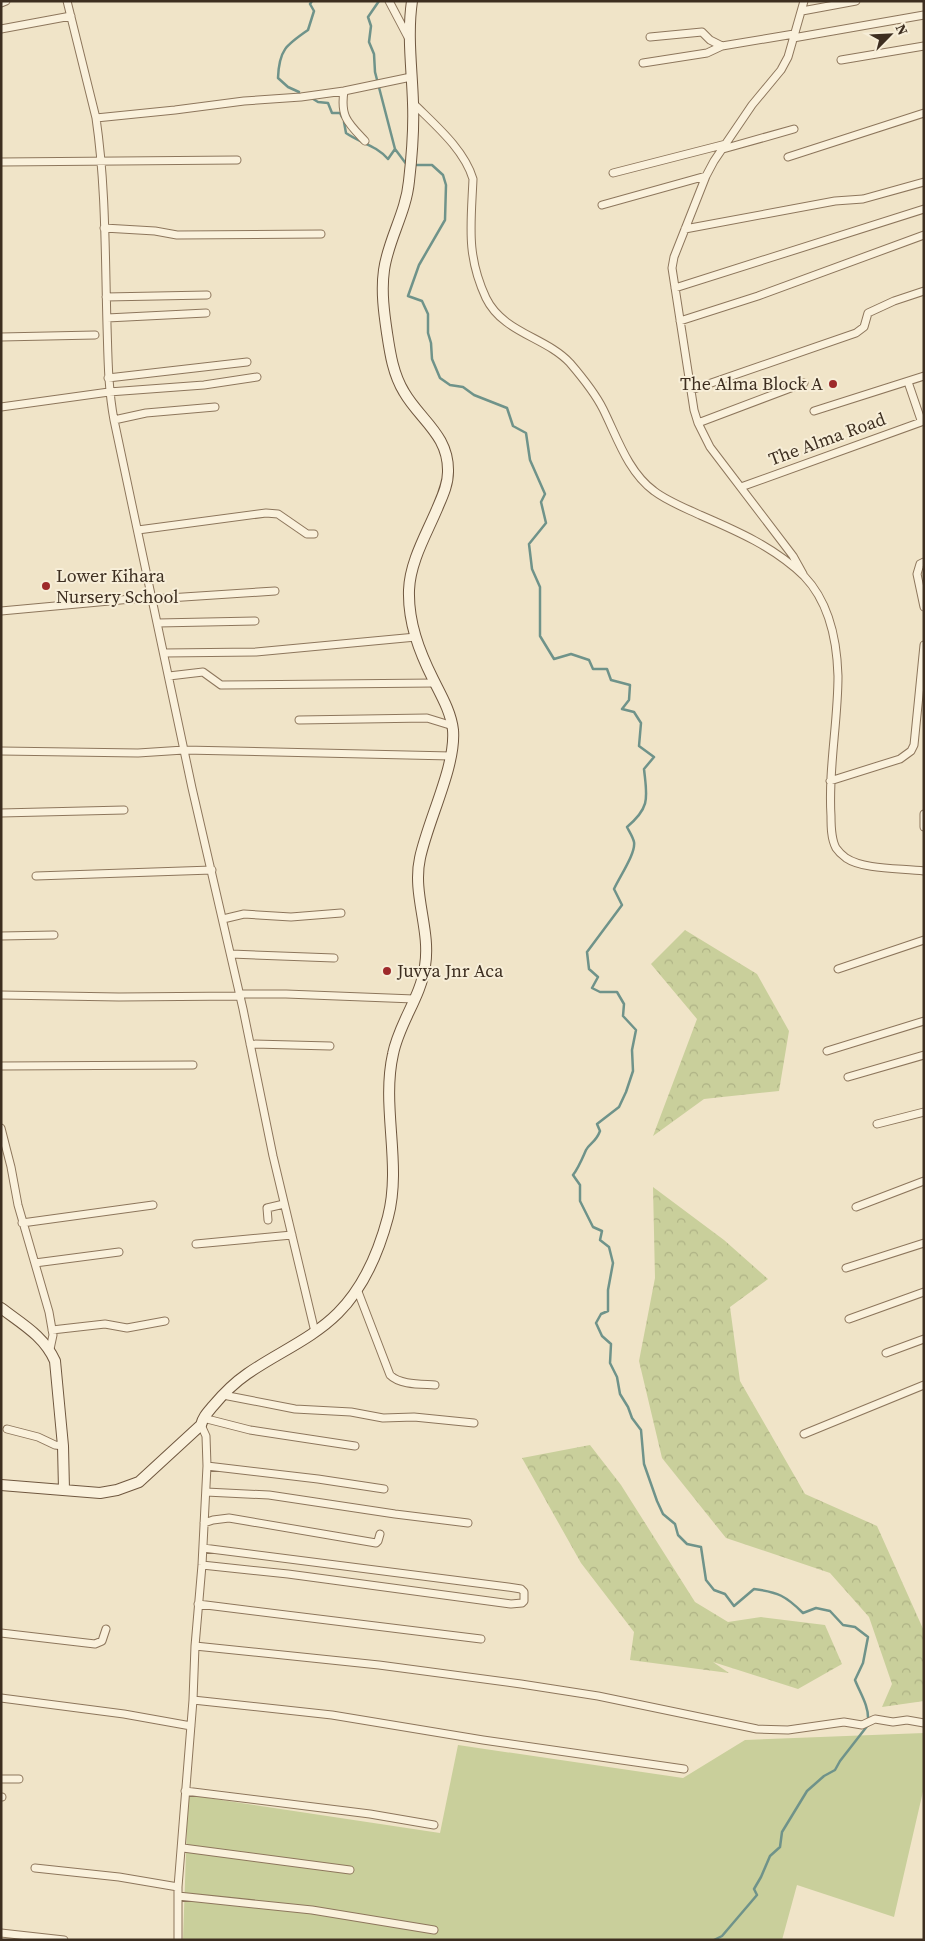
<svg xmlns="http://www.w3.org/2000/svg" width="925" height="1941" font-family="'Source Serif 4',serif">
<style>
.forest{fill:url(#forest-crowns)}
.green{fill:#c9cf9b}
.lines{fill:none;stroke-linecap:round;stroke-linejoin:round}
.stream{stroke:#6f938a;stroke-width:2.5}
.street-casing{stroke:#8d765c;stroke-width:9}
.secondary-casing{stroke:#6f573f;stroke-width:12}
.street{stroke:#faf1dc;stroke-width:7}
.secondary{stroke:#faf1dc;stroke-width:10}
.poi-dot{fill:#9e2a2b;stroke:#f7eed8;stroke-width:2}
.labels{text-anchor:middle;stroke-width:4;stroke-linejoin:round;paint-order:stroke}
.poi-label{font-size:18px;fill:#3d2e20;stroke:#f7eed8;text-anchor:start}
.street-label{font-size:18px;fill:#3d2e20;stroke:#f7eed8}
</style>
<defs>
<pattern id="forest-crowns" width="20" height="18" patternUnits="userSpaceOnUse" patternTransform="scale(1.25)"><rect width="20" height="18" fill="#c9cf9b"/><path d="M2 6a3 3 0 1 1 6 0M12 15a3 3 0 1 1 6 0" fill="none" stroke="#aeb285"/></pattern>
</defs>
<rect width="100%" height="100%" fill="#f0e4c8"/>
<path class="forest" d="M685 930 757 974 789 1031 779 1091 704 1099 653 1136 697 1019 651 964Z
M653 1187 724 1240 768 1279 730 1307 740 1381 805 1494 877 1526 924 1631V1701L882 1707 892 1684 869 1617 830 1573 726 1538 662 1458 639 1361 655 1278Z
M590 1445 621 1485 695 1602 728 1622 761 1617 825 1625 842 1664 798 1689 713 1662 729 1673 630 1660 634 1632 581 1563 522 1458Z"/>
<path class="green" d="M924 1733V1787L894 1917 797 1885 782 1940H183L188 1795 440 1833 458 1745 683 1778 745 1740Z"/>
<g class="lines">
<path class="stream" d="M379 1 368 17 371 26 369 42 374 54 375 72 395 149
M299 92 288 87 278 78C279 50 286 45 308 30L314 11 310 4 312 1
M310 97 318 102 328 103 332 113H340L342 117
M344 122 346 133C360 143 376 145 388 159L395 149 407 165
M414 165H432L443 175 446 185 445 220 419 265 408 296 422 301 428 314V333L431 343 432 359 440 378 450 385 463 387 474 395 507 408 513 426 526 433 530 460 545 494 541 502 546 523 529 544 532 569 540 587V636L554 659 571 654 589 660 593 669H607L611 680 630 685 629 700 622 709 634 712 641 723 639 746 654 757 644 769C647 797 651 807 627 827 629 831 633 837 634 842 636 853 620 876 614 889L622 905 587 952 589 969 598 977 592 988 600 992H617L624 1004 623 1016 636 1030 632 1050 633 1071 626 1092 619 1107 597 1124 600 1131C596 1142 590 1143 586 1150 582 1159 579 1167 573 1175L580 1185V1201L593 1227 602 1231 600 1240 609 1247 613 1263 608 1290V1311L601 1314 596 1323 602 1336 611 1344 610 1363 617 1377 620 1394 628 1407 632 1418 641 1430 644 1464 657 1501 663 1514 675 1524 678 1535 687 1544 701 1547 706 1580 714 1590 725 1594 734 1606 754 1589C778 1592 786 1596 803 1613L816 1608 830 1611 843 1625 855 1627 868 1637 863 1663 855 1680C860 1693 869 1706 868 1720
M714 1940 722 1936 757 1895 754 1889 761 1877 770 1856 780 1847 782 1832 807 1791 824 1776 835 1770 840 1761 868 1725"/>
<defs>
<path id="street" d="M67 1 96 118C106 186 105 256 107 325 108 357 108 388 114 420L192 788 243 1009 273 1156 315 1332
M389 1 409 39
M1 3 6 1
M802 11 856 1
M1 29 71 16
M650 37 702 32 710 40 722 46 794 34
M793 38 924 15
M841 60 924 46
M643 63 707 53 722 46
M344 91C340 117 348 123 365 141
M413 103C435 125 464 149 473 179 471 225 466 255 486 298 503 333 546 337 570 363 582 377 595 393 603 409 617 437 628 472 654 491 667 501 685 508 700 515 737 531 774 547 804 576 829 602 837 641 838 676 838 723 828 769 831 816 831 826 831 839 836 848 838 851 842 855 846 858 864 870 902 868 924 871
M96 118 175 110 244 101 301 97 344 91 411 77
M723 149 794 129
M788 157 924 113
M1 162 237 160
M613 173 726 144
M602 205 706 176
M104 228 155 231 177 235 321 234
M685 229 835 201 863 199 924 182
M675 288 924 209
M106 297 207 295
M107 318 206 313
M680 321 758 296 924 235
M1 337 95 335
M108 378 247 362
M908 382 921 420
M691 390 856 333 864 327 868 313 894 301 924 291
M1 407 109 392 204 385 257 377
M814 411 924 376
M114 420 146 413 215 407
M698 423 804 383
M741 487 924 421
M138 530 266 513 278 514 307 534H314
M924 562 920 564 917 574 924 607
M803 574 793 556 710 447 698 423 694 410 672 268 674 257 706 176 714 161 752 105 781 70 788 57 804 1
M153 599 275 591
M1 611 153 597
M158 623 255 621
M164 653 256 652 416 637
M169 676 203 672 221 685 435 683
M299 720 427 718 453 726
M1 751 138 753 184 750 451 756
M830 781 900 759 911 751 914 745 924 645
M1 813 124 810
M924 814V827
M36 876 212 870
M223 919 244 914 291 917 341 913
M1 936 54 935
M231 954 334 958
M838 969 924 940
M240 994H286L414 999
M1 995 119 997 240 996
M250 1044 330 1046
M827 1051 924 1021
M1 1066 193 1065
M848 1077 924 1055
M877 1124 924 1112
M1 1128 11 1167 18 1205 49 1312 53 1335 50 1349
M856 1207 924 1181
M268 1220 267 1208 284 1204
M22 1223 153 1205
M196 1244 292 1235
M35 1263 119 1252
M846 1268 924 1243
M357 1289 390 1375C400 1385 421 1384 435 1385
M849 1319 924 1292
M52 1330 105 1324 127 1328 165 1321
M886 1353 924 1339
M223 1395 295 1409 351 1412 383 1418 414 1417 474 1423
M203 1418 250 1430 355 1446
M7 1429 38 1437 55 1445 63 1446
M804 1434 924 1385
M207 1466 318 1479 384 1489
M206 1492 269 1495 395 1514 468 1523
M204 1523 213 1520 229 1518 376 1543 378 1541 380 1534
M202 1565 288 1574 511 1604 522 1603 524 1601V1592L521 1589 508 1587 203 1548
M198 1604 481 1639
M1 1633 95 1644 102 1641 106 1629
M195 1646 379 1665 521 1684 598 1696 757 1729 788 1730 844 1722 862 1725 875 1719 893 1722 907 1720 924 1723
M1 1698 124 1714 191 1726
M193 1700 332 1715 483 1740 684 1769
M1 1779H19
M185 1791 370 1814 434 1825
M1 1797H2
M183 1848 350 1870
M35 1868 119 1877 178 1887
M178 1896 312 1910 434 1930
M1 1933 64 1940
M178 1940V1887L193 1700 195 1646 202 1565 207 1466 206 1436 201 1425"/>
<path id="secondary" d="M1 1308C22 1324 44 1336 55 1361L63 1446 64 1490
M1 1485 100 1493 117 1490 139 1482 201 1425C203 1417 207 1413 213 1406 223 1394 234 1383 247 1374 277 1353 312 1339 338 1313 363 1288 379 1251 388 1217 402 1164 381 1107 393 1054 399 1023 421 997 425 966 431 930 412 894 420 858 428 820 456 766 453 730 451 712 441 695 433 679 419 651 408 622 409 590 410 562 426 535 437 509 442 497 448 485 448 472 449 435 420 420 404 392 393 374 390 353 387 333 384 313 381 291 384 270 388 240 406 213 409 181 412 155 414 128 413 103 412 69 407 35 412 1"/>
</defs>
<use href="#street" class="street-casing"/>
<use href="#secondary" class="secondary-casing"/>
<use href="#street" class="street"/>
<use href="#secondary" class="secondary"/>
</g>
<g class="poi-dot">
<circle cx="833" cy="384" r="5"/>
<circle cx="46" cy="586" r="5"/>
<circle cx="387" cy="971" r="5"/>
</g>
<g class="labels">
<g class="poi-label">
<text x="823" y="390" text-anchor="end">The Alma Block A</text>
<text x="56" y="582">Lower Kihara<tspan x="56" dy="21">Nursery School</tspan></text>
<text x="397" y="977">Juvya Jnr Aca</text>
</g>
<g class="street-label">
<text transform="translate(827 439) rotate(-20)" y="6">The Alma Road</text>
</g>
</g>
<rect width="925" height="1941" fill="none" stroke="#3d2e20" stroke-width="5"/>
<g transform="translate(890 35) rotate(66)" stroke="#f7eed8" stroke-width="4" paint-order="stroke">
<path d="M0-4L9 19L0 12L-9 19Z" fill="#3d2e20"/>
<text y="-8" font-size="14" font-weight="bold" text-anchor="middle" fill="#3d2e20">N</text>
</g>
</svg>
